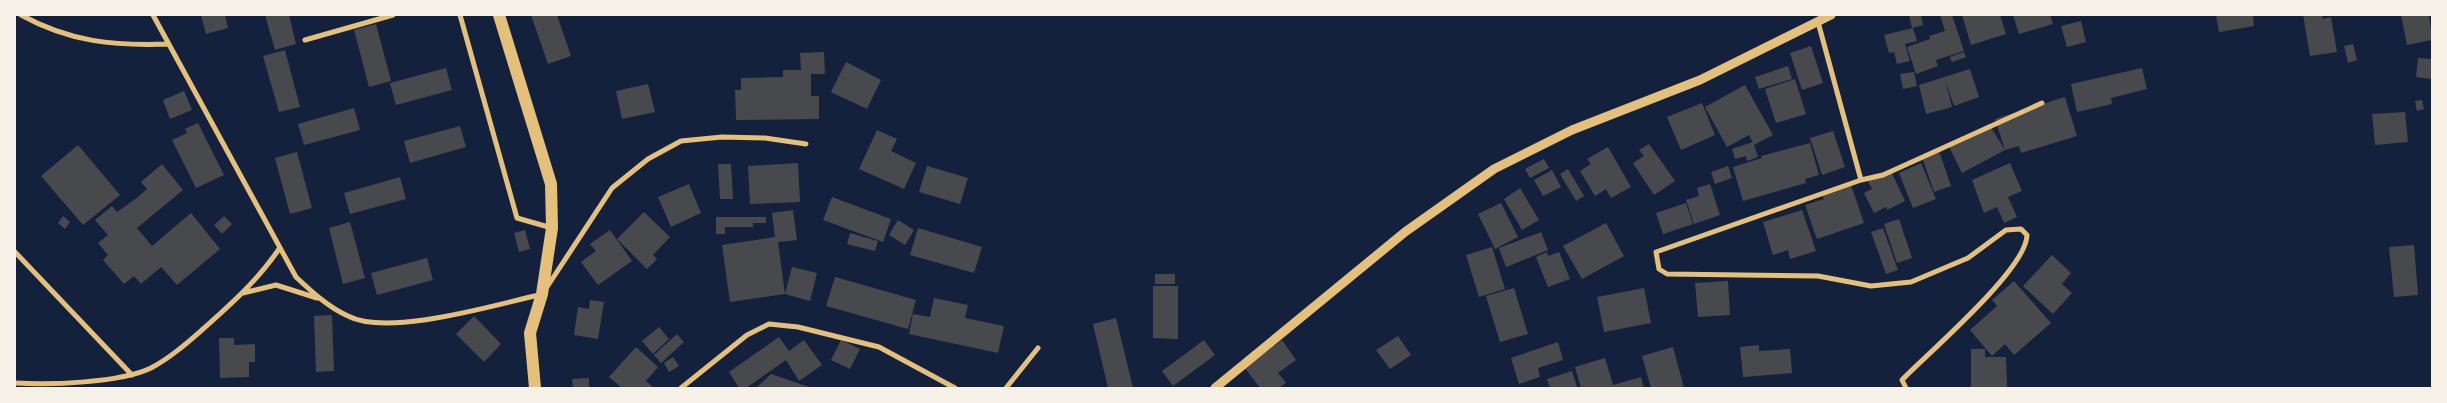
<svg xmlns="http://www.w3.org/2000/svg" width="2447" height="403" font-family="'Fira Sans Condensed',sans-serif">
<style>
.building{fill:#48494c}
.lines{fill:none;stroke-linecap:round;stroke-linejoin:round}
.minor{stroke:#e5c07b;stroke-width:5}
.tertiary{stroke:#e5c07b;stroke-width:9}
.primary{stroke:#e5c07b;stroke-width:12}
</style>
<rect width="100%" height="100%" fill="#14213d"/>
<path class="building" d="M201 15H225L228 28 206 34Z
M265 15H289L296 44 275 50Z
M531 15H557L571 56 548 64Z
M1909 15H1921L1923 25 1912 28Z
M1940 15H1952L1964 51 1936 60 1938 66 1916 74 1907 47 1930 39 1929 36 1945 31Z
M1962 15H2000L2006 34 1971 45Z
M2013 15H2050L2053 24 2019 34Z
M2216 15H2253L2254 26 2219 32Z
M2303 15H2322L2323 19 2331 17 2337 52 2310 56Z
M2401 15H2429L2432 40 2407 45Z
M2081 21 2086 42 2067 47 2061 26Z
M376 24 391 81 369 87 354 30Z
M1913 28 1917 41 1905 44 1910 61 1897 64 1894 52 1889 53 1884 35Z
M2353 44 2357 60 2348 63 2344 46Z
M1811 46 1823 83 1802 90 1790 53Z
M285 50 300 107 279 112 263 56Z
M824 52 825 74H811V96H819V119L736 120 735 90H741V78L783 77V70H801L800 53Z
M1964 52 1966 57 1952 62 1950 57Z
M2418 58 2432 59V79L2416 77Z
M846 62 881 80 867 109 831 92Z
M1788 66 1792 79 1759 89 1755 77Z
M446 68 452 90 396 105 390 83Z
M2142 68 2147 89 2111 98 2112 104 2077 112 2071 84Z
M1970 69 1979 97 1954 106 1945 80 1952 107 1926 114 1919 85Z
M1914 72 1917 86 1903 89 1900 74Z
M1795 79 1806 114 1776 123 1765 89Z
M648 84 655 112 622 119 616 91Z
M1745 85 1773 135 1754 145 1749 135 1727 147 1705 107Z
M184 91 192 110 170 119 163 100Z
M2065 97 2077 136 2021 153 2019 146 2005 150 1995 119Z
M2422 100 2424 109 2417 111 2415 101Z
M1702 103 1715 135 1681 150 1667 117Z
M354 108 360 130 304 145 298 124Z
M2405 112 2408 142 2375 145 2372 114Z
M198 123 224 175 196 188 172 140 187 133 185 129Z
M1989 124 2005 150 1962 173 1948 145Z
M460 126 466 147 410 163 404 141Z
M877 130 897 139 891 151 916 163 904 189 859 169Z
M1833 131 1845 167 1822 175 1810 138Z
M1753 142 1758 157 1747 161 1746 156 1735 159 1732 149Z
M1810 143 1819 175 1805 179 1806 183 1743 201 1733 167 1762 158 1761 156Z
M1649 144 1675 181 1654 195 1633 163 1644 156 1639 150Z
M78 145 120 195 83 225 41 176Z
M1608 147 1631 187 1611 198 1606 189 1595 196 1580 171 1591 164 1587 159Z
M1939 151 1951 186 1934 192 1922 157Z
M297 152 312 208 290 214 275 158Z
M1544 159 1549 168 1530 178 1525 169Z
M798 163 800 202 750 204 748 166Z
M1921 163 1936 199 1913 208 1899 173Z
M2010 163 2022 191 2008 197 2017 217 2004 223 1997 207 1984 213 1972 180Z
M162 164 183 190 137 228 152 246 191 213 220 249 177 285 161 267 141 284 134 276 124 284 103 260 108 255 98 243 108 235 95 220 112 206 117 212 138 197 147 189 141 182Z
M718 164H731L733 199H720Z
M927 166 968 178 960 204 919 192Z
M1728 166 1732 178 1715 184 1711 172Z
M1568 169 1584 196 1576 201 1560 174Z
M1890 169 1905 201 1887 210 1886 207 1874 213 1864 193 1872 189 1867 180Z
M1552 170 1561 187 1543 196 1534 180Z
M400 177 406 199 350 214 344 193Z
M1850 182 1864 223 1817 239 1805 205 1824 199 1821 192Z
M689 184 701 213 671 227 658 197Z
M1710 184 1720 215 1694 224 1686 200 1699 196 1697 188Z
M1520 188 1539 220 1522 230 1504 199Z
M832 197 891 219 883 242 823 220Z
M1501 203 1518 237 1495 249 1478 214Z
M1686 203 1693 224 1663 234 1656 213Z
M793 210 797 240 778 242 785 294 730 302 722 245 775 237 772 213Z
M1802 210 1816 251 1790 259 1788 250 1773 255 1763 222Z
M644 212 670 237 653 255 657 259 647 269 617 239Z
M63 216 70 222 65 229 58 223Z
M224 216 232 224 222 234 214 225Z
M716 217H766V223H753V227H725V234H716Z
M1899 219 1912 258 1897 263 1884 224Z
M898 220 914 230 905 245 889 235Z
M350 222 365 278 343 284 329 228Z
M1606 223 1624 256 1582 279 1563 246Z
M918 228 982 247 974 273 910 255Z
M1883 228 1898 270 1886 274 1871 232Z
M525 230 530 249 519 252 514 233Z
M610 230 632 261 598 285 581 262 596 251 590 244Z
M1541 232 1548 250 1506 267 1499 248Z
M850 233 878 241 875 251 847 244Z
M2414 245 2418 295 2394 297 2389 247Z
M1492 247 1505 289 1479 297 1466 255Z
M1547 252 1548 256 1559 252 1570 279 1548 287 1536 257Z
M2052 255 2071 273 2062 284 2072 293 2053 314 2023 286Z
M427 258 433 280 377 295 371 273Z
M792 267 817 273 810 301 785 294Z
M1155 274H1175V284H1155Z
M835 277 916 300 908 329 826 306Z
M1728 281 1730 315 1698 317 1695 283Z
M2014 281 2051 323 2014 355 2005 344 1992 356 1970 330 1997 306 1992 300Z
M1153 286H1178V339L1153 338Z
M1514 288 1528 334 1500 342 1486 296Z
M1644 288 1651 323 1604 332 1597 297Z
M934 298 968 305 965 318 1004 326 998 353 909 334 913 314 930 317Z
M590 300 604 302 598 339 574 335 578 307 589 309Z
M332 315 334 371 316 372 314 316Z
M474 316 501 344 484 362 456 334Z
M1116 318 1133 388H1108L1093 324Z
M659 327 669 339 653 354 642 341Z
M677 334 684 342 661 363 654 355Z
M1398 336 1411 355 1390 369 1376 350Z
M779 337 789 351 804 340 822 365 799 381 786 360 746 388H739L729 372Z
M219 338H234V345L255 344V362H249V377L220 378Z
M841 340 860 349 850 369 831 360Z
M1204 340 1215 355 1173 386 1162 371Z
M1282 340 1296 360 1278 373 1286 383 1279 388H1260L1245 368Z
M1558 342 1563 360 1538 368 1540 377 1519 384 1511 358Z
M1759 345V351L1790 349 1792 373 1743 377 1740 347Z
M636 347 658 367 646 381 654 388H622L609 377Z
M1673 347 1684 388H1651L1642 356Z
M1971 349H1985V357H2006L2007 387 1971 388Z
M673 357 679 366 669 372 664 363Z
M1605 358 1613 385 1641 377 1644 388H1581L1575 367Z
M1572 371 1577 387 1550 388 1547 379Z
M771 374 812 388H756Z
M589 378V388H573L572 379Z"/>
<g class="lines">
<path class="minor" d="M21 15C70 42 114 46 168 44
M153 15 296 277C312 292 328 307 348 316 388 337 494 305 539 295
M460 15 517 218 552 228
M1818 22 1861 180
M305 40 393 15
M15 252 132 375
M547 287 612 188 648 159 681 141 722 137 765 138 806 144
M243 293 276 285 317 298
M15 383C50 385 120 383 151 368 170 358 187 343 203 329 231 304 258 280 279 249
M681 388 747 335 769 324 798 327 879 347 955 388
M1006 388 1038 348
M1906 388 1902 380C1928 353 2027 269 2027 235L2021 229 2006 230 1968 258 1911 282 1871 286 1818 276 1667 274 1659 269 1656 252 1861 180 1883 175 2042 103"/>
<path class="tertiary" d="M1215 388 1405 232 1494 169 1572 130 1700 80 1831 15"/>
<path class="primary" d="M499 15 551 184 552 228 542 294 530 333 535 388"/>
</g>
<rect width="2447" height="403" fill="none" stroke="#f6f1e7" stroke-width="32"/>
</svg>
